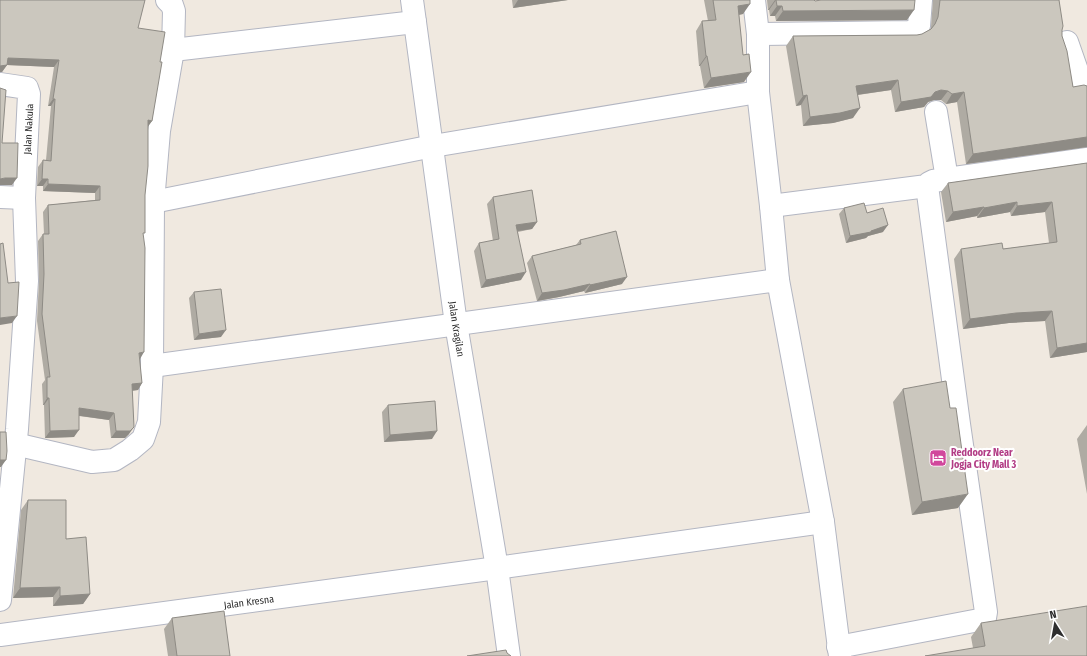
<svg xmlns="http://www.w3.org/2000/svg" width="1087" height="656" font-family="'Fira Sans Condensed',sans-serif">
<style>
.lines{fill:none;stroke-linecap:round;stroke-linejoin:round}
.minor-casing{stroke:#b3b6c2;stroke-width:24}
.minor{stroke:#fff;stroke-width:22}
.wall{fill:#afaba3}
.shaded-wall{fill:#8e8b85}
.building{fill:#cbc7be;stroke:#8e8b85}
.labels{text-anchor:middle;stroke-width:4;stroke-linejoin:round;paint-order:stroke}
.street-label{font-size:10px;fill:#2e2e2e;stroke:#fff}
.hotel-label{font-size:10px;font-weight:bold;fill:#b23c85;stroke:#fff;text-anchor:start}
</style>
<rect width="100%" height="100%" fill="#f0e9e0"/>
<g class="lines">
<defs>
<g id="minor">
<path id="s1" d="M412 0 456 324 497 568 509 656"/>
<path d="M754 0 758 34V92L771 206 778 280"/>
<path d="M758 34 910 32 915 30 919 26 921 0"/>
<path d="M1067 42 1081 82 1087 86"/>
<path d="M173 50 415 22"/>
<path d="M0 84 27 88 29 94 24 198 27 281 17 429 0 600"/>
<path d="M936 112 947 179"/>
<path d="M0 197 24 198"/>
<path d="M153 202 433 146 758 92"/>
<path d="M771 206 927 186 929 183 933 181 1087 159"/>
<path d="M152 366 778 280 823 522 840 656"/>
<path d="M15 444 92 462 114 460 130 450 143 439 149 422 152 366 153 202 159 131 173 50 174 11 172 5 167 0"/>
<path id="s2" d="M0 635 497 568 823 522"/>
<path d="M838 647 979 620 985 618 986 612 959 424 927 186"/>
</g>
</defs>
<use href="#minor" class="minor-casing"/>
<use href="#minor" class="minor"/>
</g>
<path class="wall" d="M0 0 138 28 160 62 152 121 148 126 143 235 139 359 142 383 138 390 132 391 129 434 125 438H111L109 420 79 416 74 437 45 438 44 405H43L42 384 45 380 37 321 39 281 38 241 43 234H44L43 212 48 205 95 200V193L43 191V186H37L38 167 43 160H46L51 106H48L54 67 7 65 2 72Z
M512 0H568L513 8Z
M704 0H750L743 14 739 15 744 82 704 88 700 66H699L696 31 702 21H708Z
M767 0H814L815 1 907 20 776 21 775 16H770L769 10H768Z
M933 0H1059L1062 36 1073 87 1087 86V147L966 164 957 102 946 104 941 100H934L928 102 924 107 895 112 891 90 858 95 853 118 833 123 803 126 801 105 796 106 786 46 793 36 917 35 922 34 931 29V27Z
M1087 163V352L1050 358 1045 321 1009 323 963 329 954 259 961 249H1003L1049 243 1045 212 1011 216 1010 212 977 218V216L946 222 941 192 948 183Z
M493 197 537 222 532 229 518 232 521 280 481 288 474 251 479 243 493 241 487 204Z
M844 208 867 213 883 232 868 236 866 238 846 243 839 214Z
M580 240 622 284 585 293 584 291 559 297 537 301 527 263 532 256 576 245Z
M194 292 221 337 194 340 189 298Z
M903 389 958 508 912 515 893 402Z
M388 405 432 439 384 442 382 412Z
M1087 425V494L1077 439Z
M28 500 66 539 90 594 83 604 53 606V597L13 598 21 510Z
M172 618 230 656H168L164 629Z
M981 623 1087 656 973 648 971 637Z"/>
<path class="shaded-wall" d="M518 0H568L513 8Z
M775 0H776L769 10H768Z
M750 4 743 14 731 16 738 6Z
M777 6H782L775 16H770Z
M914 10 907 20 776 21 783 11Z
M706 56H707L700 66H699Z
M8 58 59 60 54 67 7 65 2 72H0V66Z
M751 72 744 82 704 88 711 78Z
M898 80 891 90 849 96 856 86Z
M941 90 948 91 941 100H934L928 102 924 107 895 112 901 102 935 92Z
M964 92 957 102 946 104 952 94Z
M807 95 801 105 796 106 803 96Z
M53 99H55L51 106H48Z
M860 108 853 118 833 123 803 126 810 117Z
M148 120 152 121 147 128Z
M1087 137V147L966 164 973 154Z
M5 178H17L12 185H0V179Z
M42 179H48L43 186H37Z
M48 184 100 186 95 193 43 191Z
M1017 202 1010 212 977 218 984 208Z
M1052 202 1045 212 1011 216 1017 206Z
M984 207 977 216 946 222 953 212Z
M537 222 532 229 511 232 516 225Z
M888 225 883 232 868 236 866 238 846 243 850 236Z
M526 272 521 280 481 288 486 280Z
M627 277 622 284 585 293 590 285Z
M590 284 584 291 559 297 537 301 542 293Z
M1052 311 1045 321 1009 323 963 329 970 319 1016 313Z
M17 316 12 323 0 325V318Z
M226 330 221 337 194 340 199 334Z
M1087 343V352L1050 358 1057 348Z
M144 352 140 359 139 353Z
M142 383 138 390 127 391 132 384Z
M47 398H49L44 405H43Z
M79 408 114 413 109 420 74 415Z
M134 427 129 434 125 438H111L116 431Z
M79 430 74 437 45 438 50 431Z
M437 431 432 439 384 442 390 435Z
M0 460H6L1 467H0Z
M968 494 958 508 912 515 922 502Z
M60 587 53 597 13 598 20 588Z
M90 594 83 604 53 606 60 596Z"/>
<path class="building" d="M0 0H145L138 28 165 32 160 62H162L152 121 148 120V166L145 195V233H143L145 248 144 352 139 353 142 383 132 384 134 427 130 431H116L114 413 79 408V430L50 431 49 398H47V377H50L42 314 44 274 43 234H49L48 205 100 200V186L48 184V179H42L43 160 51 161 55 99H53L59 60 8 58 7 65 0 66Z
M713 0H750V4L738 6 743 55 749 54 751 72 711 78 707 56H706L702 21 716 20Z
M776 0H814L815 1 821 0H915L914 10 783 11 782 6H777Z
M940 0H1059L1063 26 1062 30V36L1067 51 1073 87 1084 85 1087 86V137L973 154 964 92 952 94 948 91 941 90 935 92 931 97 901 102 898 80 856 86 860 108 840 113 810 117 807 95 803 96 793 36 917 35 922 34 931 29 935 24 938 17Z
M0 88 6 90 2 143H18L17 178H5L0 179Z
M1087 163V343L1057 348 1052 311 1016 313 970 319 961 249 1002 243 1003 249 1057 242 1052 202 1017 206V202L984 208V207L953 212 948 183Z
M532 190 537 222 516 225 526 272 486 280 479 243 499 239 493 197Z
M864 203 867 213 883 208 888 225 871 231V232L850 236 844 208Z
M616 231 627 277 590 285V284L564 290 542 293 532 256 581 244 580 240Z
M3 243 8 283 19 282 17 316 0 318V244Z
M221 289 226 330 199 334 194 292Z
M946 381 950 408H956L968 494 922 502 903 389Z
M435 401 437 431 390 435 388 405Z
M0 432H6L7 451 6 460H0Z
M28 500H66V539L86 537 90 594 60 596V587L20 588Z
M1087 606V656H925L985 646 981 623Z
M224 611 230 656H177L172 618Z
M506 650 507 653 511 656H467Z"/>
<defs>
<symbol id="hotel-square" viewBox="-11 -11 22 22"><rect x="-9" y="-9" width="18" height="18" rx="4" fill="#d1479c" stroke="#fff"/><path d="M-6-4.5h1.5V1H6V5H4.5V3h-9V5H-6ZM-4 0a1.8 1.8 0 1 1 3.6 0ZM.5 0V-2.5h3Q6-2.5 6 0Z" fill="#fff"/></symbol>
</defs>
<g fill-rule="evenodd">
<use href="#hotel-square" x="928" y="448" width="20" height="20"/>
</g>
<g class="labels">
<g class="street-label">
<text transform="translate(28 129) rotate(-87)" y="4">Jalan Nakula</text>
<text dy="4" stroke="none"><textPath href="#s1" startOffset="332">Jalan Kragilan</textPath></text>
<text dy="4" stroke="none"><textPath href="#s2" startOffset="251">Jalan Kresna</textPath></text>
</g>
<g class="hotel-label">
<text x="951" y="456">Reddoorz Near<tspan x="951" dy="12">Jogja City Mall 3</tspan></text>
</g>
</g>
<g transform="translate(1055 624) rotate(349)" stroke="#ffffff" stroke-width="3" paint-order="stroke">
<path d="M0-3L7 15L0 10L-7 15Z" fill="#2e2e2e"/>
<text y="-6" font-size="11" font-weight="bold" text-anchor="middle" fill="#2e2e2e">N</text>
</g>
</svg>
